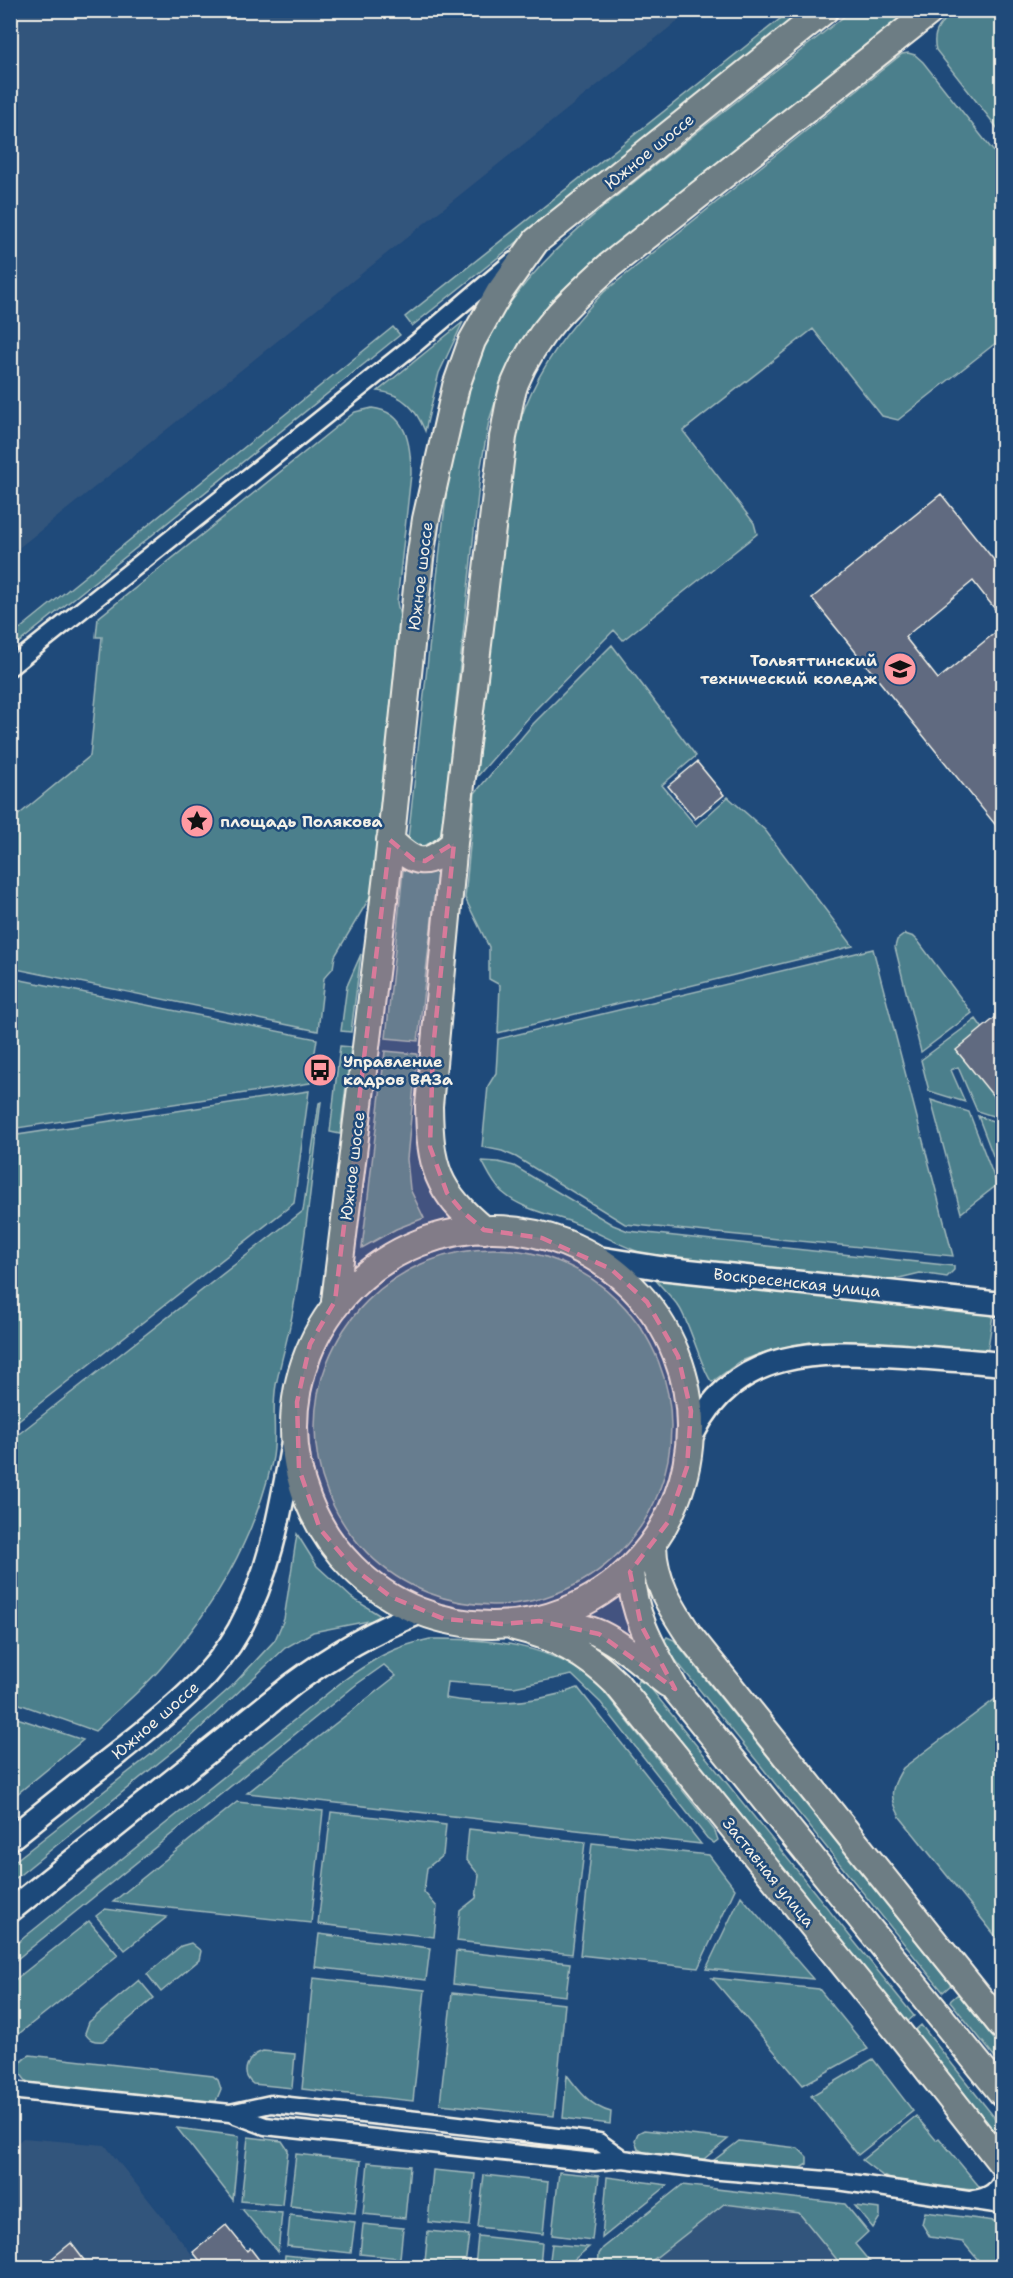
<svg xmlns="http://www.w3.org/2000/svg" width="1013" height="2278" font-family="'Shantell Sans',sans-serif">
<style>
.built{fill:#32547c}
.green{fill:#4c7f8c;stroke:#a0b8ba;stroke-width:1.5}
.building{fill:#606b80;stroke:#f4f1e8;stroke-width:1.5}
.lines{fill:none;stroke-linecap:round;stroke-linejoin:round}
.street-casing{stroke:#f4f1e8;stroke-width:21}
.secondary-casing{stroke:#f4f1e8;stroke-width:27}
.primary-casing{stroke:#f4f1e8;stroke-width:30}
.street{stroke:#1f4a7a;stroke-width:16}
.secondary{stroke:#1f4a7a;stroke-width:22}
.primary{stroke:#6d7d84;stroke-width:26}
.marked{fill:#d87a9a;fill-opacity:0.2;stroke:#d87a9a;stroke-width:4.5;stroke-dasharray:12 8;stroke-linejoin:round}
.labels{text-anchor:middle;stroke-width:5;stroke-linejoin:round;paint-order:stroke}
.street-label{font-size:16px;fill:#f4f1e8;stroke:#1f4a7a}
.poi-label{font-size:16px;font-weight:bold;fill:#f4f1e8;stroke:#1f4a7a;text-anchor:start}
</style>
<rect width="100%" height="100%" fill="#1f4a7a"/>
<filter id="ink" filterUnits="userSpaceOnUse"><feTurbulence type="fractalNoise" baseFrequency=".0167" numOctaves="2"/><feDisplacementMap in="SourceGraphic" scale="12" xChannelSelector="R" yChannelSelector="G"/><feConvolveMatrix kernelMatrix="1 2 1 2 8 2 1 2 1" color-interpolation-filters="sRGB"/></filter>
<g filter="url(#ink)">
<path class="built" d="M11 10H690V11L11 554Z
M23 2138 105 2145 202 2267 11 2268V2148Z
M724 2204 803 2213 847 2268H644Z"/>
<path class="green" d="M790 11H807L412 326 405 317Z
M851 11H910L588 266 551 301 526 335 505 372 489 421 481 466 441 843 432 852 411 846 408 839 450 460C460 408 470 364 499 319 543 251 609 202 672 152 732 105 792 58 851 11Z
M956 11H1002V134L936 50C931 31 942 21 956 11Z
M908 53 915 55 923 62 1002 162V338L898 420 882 416 813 329 683 431 754 523 757 534 623 640 614 630 536 709 476 778C485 702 493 627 501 551 506 506 507 450 525 407 543 362 570 326 604 292L902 54Z
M463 322 439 373 425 431C416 409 403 394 378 391Z
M393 327 400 335 11 649V636Z
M372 408C407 412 411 445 411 474L397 602 402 627 373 892 335 956 333 968 324 978 318 1031 11 968V821L90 756 102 637H96L98 618 346 419 355 412Z
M612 645 696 756 662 785 696 826 728 797 765 830 853 946 498 1033 500 985 489 979V947L465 898 475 793 533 724Z
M404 861C415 874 424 876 438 867L418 1041 386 1038Z
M905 934 914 937 918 941 972 1013 921 1052 895 947 897 940Z
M873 949 953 1256 625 1224 516 1157 502 1151 482 1147 488 1086 496 1073 498 1039Z
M361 954 351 1032 341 1031 347 986Z
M11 978 317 1039 310 1083 11 1129Z
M976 1019 989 1037 967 1054 1002 1099V1119L977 1111 958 1067 951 1070 965 1102 929 1091 921 1060Z
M340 1046 351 1047 340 1134 330 1132Z
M385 1051 417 1054 407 1159 410 1189 424 1218 396 1229 362 1248Z
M309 1091 294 1203 11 1426V1136Z
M931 1100 969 1112 997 1185 961 1213Z
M321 1102C312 1171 306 1242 293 1310 289 1335 281 1360 276 1385 271 1411 278 1437 272 1462 254 1539 213 1610 161 1668 141 1691 117 1710 95 1731L11 1701V1440L303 1211 319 1103Z
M978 1116 1002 1124V1179Z
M482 1161 498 1162 514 1166 613 1225 628 1231 954 1266V1270L947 1277 920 1273 883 1282 659 1259C629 1251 603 1234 574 1223 550 1214 522 1210 502 1192 493 1184 488 1172 482 1161Z
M315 1427a178 178 0 1 1 356 0a178 178 0 1 1-356 0Z
M654 1278 993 1315 987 1354 859 1341 810 1342 771 1350 741 1361 712 1382C704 1376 690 1323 679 1307 672 1297 662 1288 654 1278Z
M297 1534 317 1566 352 1598 384 1618 313 1632 285 1648 192 1736 11 1882V1864L186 1727 231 1687 275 1640 284 1619Z
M667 1637 674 1640 951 1985 943 1992 665 1647 664 1641Z
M430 1639C489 1638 552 1644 598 1684L715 1831 718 1840 714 1843 707 1838 601 1703 572 1675 514 1687 447 1682 445 1698C491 1706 534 1704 578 1688L701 1844 247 1793 396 1676 384 1665 357 1684 11 1964V1948L344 1680C376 1658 392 1647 430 1639Z
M638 1680 648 1685 914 2016 906 2023 639 1692 636 1687Z
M1002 1694V1944L900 1817C889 1796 890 1789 903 1768Z
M11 1716 83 1740 11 1799 10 1716Z
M237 1802 323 1811 311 1923 113 1902Z
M331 1812 446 1825 443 1855 427 1868 424 1892 437 1907 434 1937 318 1924Z
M469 1829 585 1842 572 1954 457 1941 460 1911 476 1898 479 1875 466 1859Z
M592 1843 709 1855 735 1889 698 1968 580 1955Z
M741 1896 813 1979 706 1969Z
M105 1909 167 1917 125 1950 96 1916Z
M89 1921 118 1955 11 2040V1983Z
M319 1934 430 1948 426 1980 315 1967Z
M191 1943 201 1951 199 1960 161 1992 147 1974 181 1946Z
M456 1951 570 1963 566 1996 453 1984Z
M313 1978 425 1990 413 2101 302 2089Z
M712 1978 819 1989 868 2049 803 2085Z
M139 1980 154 1998 103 2041C94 2042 89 2040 85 2033L89 2022Z
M452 1993 565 2004 554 2116 440 2104Z
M958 1994 1002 2049V2066L950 2001Z
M921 2025 1002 2127V2144L913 2032Z
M263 2051 295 2054 292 2088 253 2084C239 2073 248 2056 263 2051Z
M30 2055 213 2076 218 2080 221 2089 216 2101 206 2103 29 2083C17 2074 15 2062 30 2055Z
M873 2059 913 2111 858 2155 811 2096Z
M567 2075C579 2091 591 2107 611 2112L610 2124 563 2118Z
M916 2116 936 2140 939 2138 983 2191 896 2182 883 2176 862 2160Z
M177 2128 239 2136 233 2200Z
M644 2130 728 2139 704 2159 645 2153 638 2149 635 2140 638 2133Z
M248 2137 282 2141 288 2150 282 2205 241 2201Z
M739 2141 798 2148 807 2157V2164L797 2170 713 2161Z
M296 2154 361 2161 355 2213 290 2206Z
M368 2162 410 2166 405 2218 363 2214Z
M433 2170 475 2174 470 2226 428 2222Z
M559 2172 599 2176 592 2240 552 2235Z
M484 2175 548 2182 543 2234 478 2227Z
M607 2177 668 2185 602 2238Z
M682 2185 845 2204 868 2232 855 2244 874 2267H843L799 2213 724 2204 644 2267H598L599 2254 603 2248Z
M855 2206 880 2209V2217L873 2228Z
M242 2209 282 2213 278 2252Z
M925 2212 1002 2222V2267H984L963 2242 930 2237 922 2224Z
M290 2215 355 2222 351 2253 287 2246Z
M363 2224 403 2228 400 2258 360 2254Z
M428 2231 469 2235 465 2265 425 2261Z
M478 2236 542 2243 540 2267H475Z
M552 2244 589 2247 565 2267H549Z
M285 2255 351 2262 350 2267H284Z"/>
<path class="building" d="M941 494 1002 570V618L973 581 905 637 938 679 1002 627V833L812 598Z
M697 762 724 795 695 819 668 786Z
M1002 1012V1107L956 1050Z
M226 2225 247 2251 250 2248 260 2261 257 2263 261 2268H206L193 2252Z
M71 2243 90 2268H40Z"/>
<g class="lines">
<defs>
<path id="street" d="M10 667 415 344 513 261
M10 2090 230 2113 265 2126 594 2162 623 2159 709 2170 838 2181 1002 2205
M230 2113 271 2104 426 2121 599 2142 623 2159
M974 2199C987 2197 998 2192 1002 2179"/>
<path id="secondary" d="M592 1257 660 1268 1002 1304
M692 1435C736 1347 818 1350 902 1356 936 1359 969 1360 1002 1364
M10 1839C46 1810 82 1781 118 1753 162 1717 211 1681 239 1630 273 1568 282 1500 295 1432
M10 1911 293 1684C335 1653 373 1631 421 1612"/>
<path id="primary" d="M390 840C416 866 426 867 454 843
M294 1427a198 198 0 1 1 396 0a198 198 0 1 1-396 0Z
M484 1230C436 1191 430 1166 429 1106L454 843 503 437C507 420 509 399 515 383 535 333 570 301 609 266L932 10
M335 1301 387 875 420 559 426 519 456 386 472 341 499 293 536 241 825 10
M653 1546C654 1581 670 1606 689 1635L1002 2026
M630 1572C634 1619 653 1649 675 1689L1002 2093
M545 1622C563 1625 584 1626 600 1634 625 1646 646 1667 668 1684
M515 1627C555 1636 587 1654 616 1683L900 2034 1002 2164"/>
</defs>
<use href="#street" class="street-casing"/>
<use href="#secondary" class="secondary-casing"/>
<use href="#primary" class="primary-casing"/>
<use href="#street" class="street"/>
<use href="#secondary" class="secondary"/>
<use href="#primary" class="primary"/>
</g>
</g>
<path class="marked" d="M390 840 414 860 425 861 454 843 433 1049 430 1147 447 1193 463 1212 484 1230 542 1238 611 1269 647 1302 678 1356 691 1411 687 1467 668 1522 630 1572 641 1625 675 1689 599 1634 539 1621 503 1624 444 1619 391 1597 353 1568 320 1529 299 1469 297 1402 310 1344 335 1301Z"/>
<defs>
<symbol id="university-disc" viewBox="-11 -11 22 22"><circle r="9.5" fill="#ff9aa2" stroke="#1f4a7a"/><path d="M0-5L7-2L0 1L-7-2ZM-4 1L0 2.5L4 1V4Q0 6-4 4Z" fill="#111"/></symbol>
<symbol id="sight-disc" viewBox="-11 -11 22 22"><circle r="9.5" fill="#ff9aa2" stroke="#1f4a7a"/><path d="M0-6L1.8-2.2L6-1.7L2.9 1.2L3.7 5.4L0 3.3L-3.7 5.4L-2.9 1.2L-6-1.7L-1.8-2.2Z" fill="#111"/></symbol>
<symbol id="bus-disc" viewBox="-11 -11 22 22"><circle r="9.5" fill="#ff9aa2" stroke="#1f4a7a"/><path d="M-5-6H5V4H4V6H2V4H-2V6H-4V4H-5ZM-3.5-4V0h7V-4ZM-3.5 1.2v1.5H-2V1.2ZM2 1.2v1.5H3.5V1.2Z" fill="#111"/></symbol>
</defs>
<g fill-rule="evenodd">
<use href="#university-disc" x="881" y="650" width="38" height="38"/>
<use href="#sight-disc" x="178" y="802" width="38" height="38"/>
<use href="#bus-disc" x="301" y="1051" width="38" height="38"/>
</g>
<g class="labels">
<g class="street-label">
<text transform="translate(649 151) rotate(-39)" y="6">Южное шоссе</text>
<text transform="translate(420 576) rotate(-83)" y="6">Южное шоссе</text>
<text transform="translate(352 1166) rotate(-83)" y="6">Южное шоссе</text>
<text transform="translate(797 1282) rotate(6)" y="6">Воскресенская улица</text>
<text transform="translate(155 1720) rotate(-41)" y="6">Южное шоссе</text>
<text transform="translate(769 1872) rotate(51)" y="6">Заставная улица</text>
</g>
<g class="poi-label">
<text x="877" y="666" text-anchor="end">Тольяттинский<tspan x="877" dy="18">технический коледж</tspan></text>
<text x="220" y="827">площадь Полякова</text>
<text x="343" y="1067">Управление<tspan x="343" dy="18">кадров ВАЗа</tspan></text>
</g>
</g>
<rect width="1013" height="2278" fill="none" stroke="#1f4a7a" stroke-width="36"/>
<rect x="18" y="18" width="977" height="2242" fill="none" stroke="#f4f1e8" stroke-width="2" filter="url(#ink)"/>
</svg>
